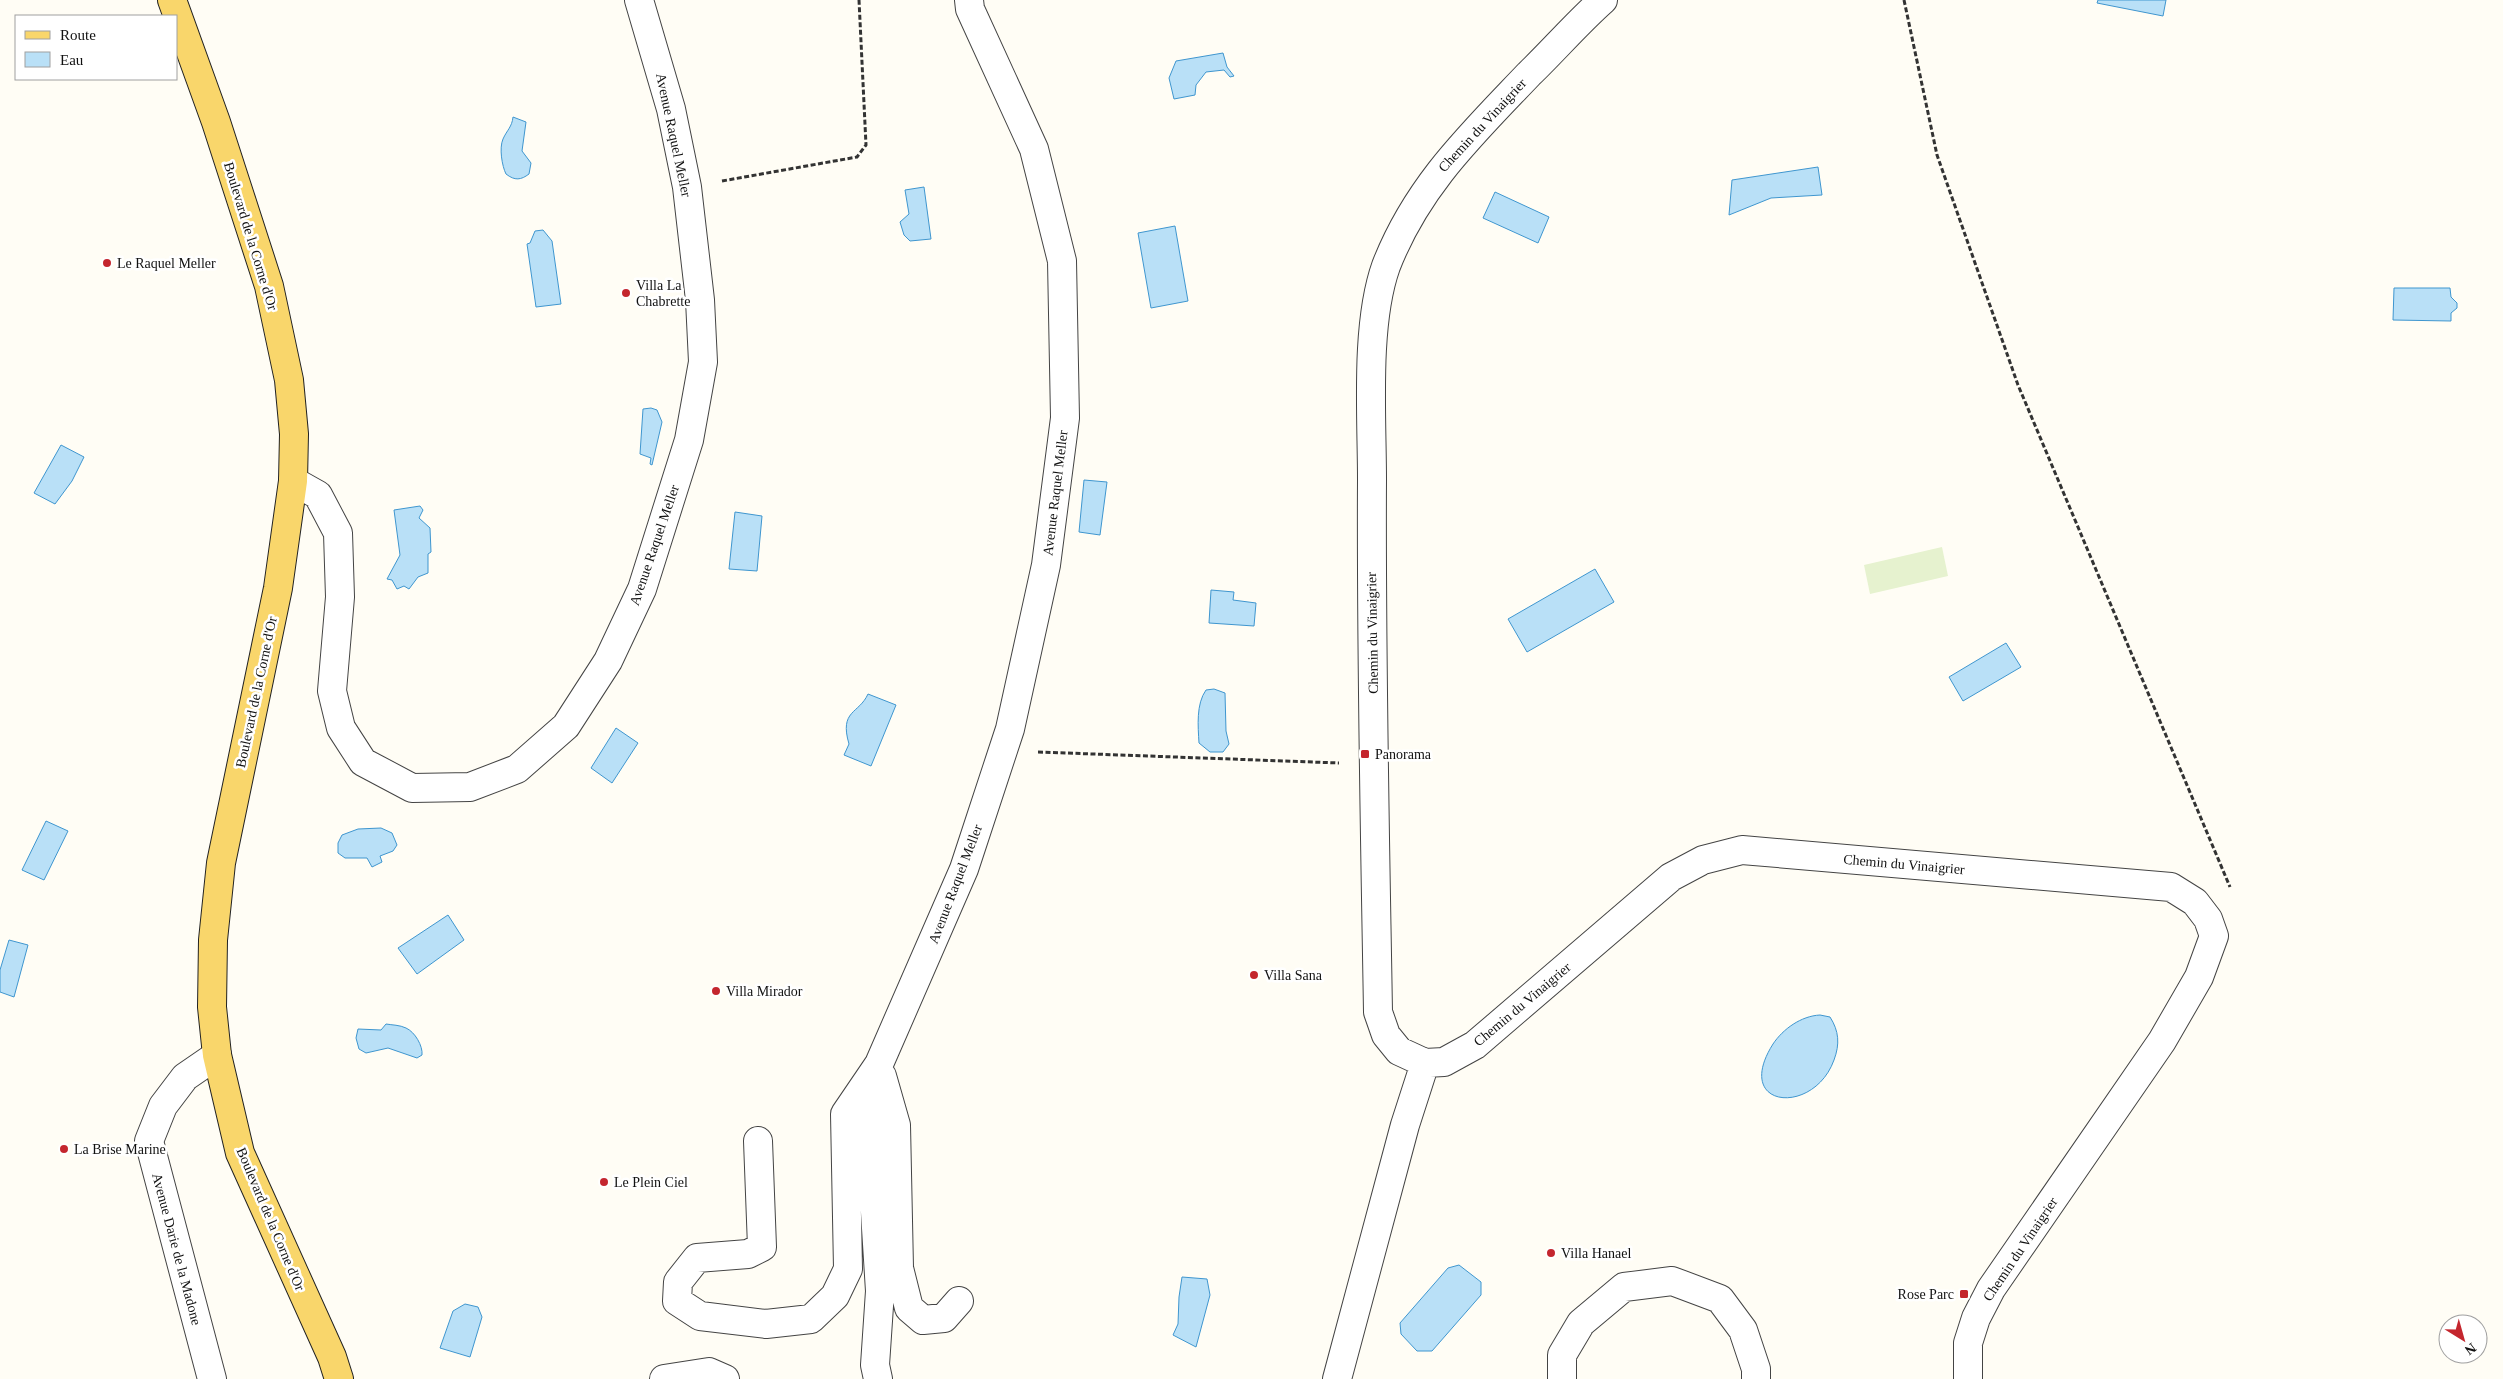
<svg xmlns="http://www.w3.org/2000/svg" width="2503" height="1379" font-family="Georgia,serif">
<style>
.pitch{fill:#e6f2cf}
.water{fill:#b9e0f7;stroke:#3f96cf}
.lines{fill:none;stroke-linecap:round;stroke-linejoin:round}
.minor-casing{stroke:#444;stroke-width:30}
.major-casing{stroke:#222;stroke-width:30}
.path{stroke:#333;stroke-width:3;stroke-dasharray:5 2.5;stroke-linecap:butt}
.minor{stroke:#fff;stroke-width:28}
.major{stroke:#f9d66b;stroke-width:28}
.poi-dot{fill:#c4262e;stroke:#fff;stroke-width:2}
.labels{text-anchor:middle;stroke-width:5;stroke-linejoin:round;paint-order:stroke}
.street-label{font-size:14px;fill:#111;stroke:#fff}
.poi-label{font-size:14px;fill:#111;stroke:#fff;text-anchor:start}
</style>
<rect width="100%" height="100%" fill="#fffdf5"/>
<path class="pitch" d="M1942 547 1948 576 1870 594 1864 565Z"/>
<path class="water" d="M2098 0H2166L2163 16 2097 3Z
M1223 53 1227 67 1234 76 1230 77 1224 70 1206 72 1196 85 1195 95 1174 99 1169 78 1176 61Z
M513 117 526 122 522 151 531 163 529 174C521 180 515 181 506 174 502 166 499 148 503 139 507 130 512 127 513 117Z
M1818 167 1822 195 1771 198 1729 215 1732 180Z
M924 187 931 239 910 241 904 235 900 222 909 214 905 190Z
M1495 192 1549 217 1538 243 1483 218Z
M1175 226 1188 301 1151 308 1138 233Z
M543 230 552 241 561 304 536 307 527 244 530 243 535 231Z
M2394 288H2450L2451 297 2457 303V308L2451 313V321L2393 320Z
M651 408 657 410 662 422 652 465 650 464 651 458 640 454 643 409Z
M61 445 84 457 72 481 55 504 34 493Z
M1084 480 1107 482 1100 535 1079 532Z
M420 506 423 510 419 518 430 528 431 552 428 554V573L418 577 409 589 404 586 397 589 392 580 387 579 400 555 394 510Z
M735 512 762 516 757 571 729 569Z
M1595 569 1614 602 1527 652 1508 619Z
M1211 590 1234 592 1233 600 1256 603 1254 626 1209 623Z
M2006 643 2021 667 1963 701 1949 677Z
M1214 689 1225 693 1226 731 1229 744 1223 752H1210L1199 743C1198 726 1196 704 1206 690Z
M868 694 896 705 871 766 844 755 849 744C839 710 859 714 868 694Z
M616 728 638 743 612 783 591 768Z
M46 821 68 831 44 880 22 870Z
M381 828 392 833 397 845 393 851 380 856 382 862 372 867 367 858H345L338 853V843L342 835 358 829Z
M448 915 464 940 417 974 398 948Z
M9 940 28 945 14 997 0 992V970Z
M1820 1015 1830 1017C1839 1031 1840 1044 1834 1060 1814 1116 1732 1109 1773 1044 1783 1029 1801 1016 1820 1015Z
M386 1024C392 1025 400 1025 406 1028 415 1032 423 1046 422 1055L417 1058 388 1048 366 1053 359 1049 356 1038 358 1029 381 1030Z
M1459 1265 1481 1282V1295L1432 1351H1417L1401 1334 1400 1323 1448 1268Z
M1182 1277 1207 1279 1210 1295 1196 1347 1173 1335 1178 1324 1179 1297Z
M465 1304 478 1307 482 1317 470 1357 440 1348 453 1311Z"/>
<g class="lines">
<defs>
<path id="minor" d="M1603 0C1577 23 1554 50 1529 74 1471 135 1417 186 1386 266 1365 325 1372 417 1372 479 1371 657 1375 835 1378 1012L1386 1035 1399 1051 1425 1063 1444 1062 1475 1045 1671 877 1703 860 1742 850 2171 887 2195 902 2208 919 2214 936 2199 977 2162 1041 1991 1289 1976 1318 1968 1343V1379
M293 481 318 495 338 533 340 597 332 691 341 728 363 762 412 788 470 787 517 769 566 726 608 661 642 589 689 440 703 362 700 300 687 187 671 109 639 0
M878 1068 870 1133 880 1291 875 1365 878 1379
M882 1076 896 1125 899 1268 909 1308 923 1320 944 1318 959 1301
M758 1141 762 1247 748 1254 697 1258 678 1282 677 1301 700 1316 766 1324 811 1319 835 1296 848 1269 845 1114 879 1064 964 869 1010 729 1046 565 1065 418 1062 261 1034 149 970 9 969 0
M212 1379 149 1141 163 1106 185 1077 217 1055
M664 1379 709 1372 725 1379
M1337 1379 1405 1125 1425 1063
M1562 1379V1355L1581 1323 1624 1287 1672 1281 1720 1299 1743 1330 1756 1369V1379"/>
<path id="major" d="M172 0 216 122 269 286 289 380 294 434 293 481 278 588 221 863 213 940 212 1007 217 1055 240 1153 332 1357 339 1379"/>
</defs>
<use href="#minor" class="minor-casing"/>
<use href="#major" class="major-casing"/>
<path class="path" d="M1904 0 1937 155 2018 385 2230 887
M722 181 857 157 866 145 859 0
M1038 752 1339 763"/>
<use href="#minor" class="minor"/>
<use href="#major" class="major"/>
</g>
<g class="poi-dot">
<circle cx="107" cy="263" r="5"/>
<circle cx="626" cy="293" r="5"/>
<rect x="1360" y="749" width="10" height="10" rx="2.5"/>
<circle cx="1254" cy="975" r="5"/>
<circle cx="716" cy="991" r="5"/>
<circle cx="64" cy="1149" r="5"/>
<circle cx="604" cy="1182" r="5"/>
<circle cx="1551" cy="1253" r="5"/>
<rect x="1959" y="1289" width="10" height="10" rx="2.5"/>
</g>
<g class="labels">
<g class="street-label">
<text transform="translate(1482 125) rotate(-47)" y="5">Chemin du Vinaigrier</text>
<text transform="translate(674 135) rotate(78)" y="5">Avenue Raquel Meller</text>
<text transform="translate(251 236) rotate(73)" y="5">Boulevard de la Corne d'Or</text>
<text transform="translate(1055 493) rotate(-83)" y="5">Avenue Raquel Meller</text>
<text transform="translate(654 545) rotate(-71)" y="5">Avenue Raquel Meller</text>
<text transform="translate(1372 633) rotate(-91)" y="5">Chemin du Vinaigrier</text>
<text transform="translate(256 692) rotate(-78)" y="5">Boulevard de la Corne d'Or</text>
<text transform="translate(1904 864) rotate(5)" y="5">Chemin du Vinaigrier</text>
<text transform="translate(955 884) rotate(-69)" y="5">Avenue Raquel Meller</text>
<text transform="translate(1522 1004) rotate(-40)" y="5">Chemin du Vinaigrier</text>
<text transform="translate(271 1219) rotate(67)" y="5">Boulevard de la Corne d'Or</text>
<text transform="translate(177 1249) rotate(75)" y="5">Avenue Darie de la Madone</text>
<text transform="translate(2020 1249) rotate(-56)" y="5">Chemin du Vinaigrier</text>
</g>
<g class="poi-label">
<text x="117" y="268">Le Raquel Meller</text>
<text x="636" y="290">Villa La<tspan x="636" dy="16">Chabrette</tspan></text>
<text x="1375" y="759">Panorama</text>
<text x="1264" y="980">Villa Sana</text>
<text x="726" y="996">Villa Mirador</text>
<text x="74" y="1154">La Brise Marine</text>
<text x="614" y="1187">Le Plein Ciel</text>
<text x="1561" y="1258">Villa Hanael</text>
<text x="1954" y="1299" text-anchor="end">Rose Parc</text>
</g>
</g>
<rect x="15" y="15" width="162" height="65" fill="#ffffff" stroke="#a0a0a0"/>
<rect x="25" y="31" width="25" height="8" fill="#f9d66b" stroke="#a0a0a0"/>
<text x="60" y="40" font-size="15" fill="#111111">Route</text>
<rect x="25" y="52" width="25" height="15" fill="#b9e0f7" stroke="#a0a0a0"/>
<text x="60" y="65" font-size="15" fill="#111111">Eau</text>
<g transform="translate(2463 1339) rotate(143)"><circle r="24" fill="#ffffff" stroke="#a0a0a0"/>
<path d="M0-4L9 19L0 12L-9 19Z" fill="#c4262e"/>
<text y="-8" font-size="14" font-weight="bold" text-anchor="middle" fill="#111111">N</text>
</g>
</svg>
